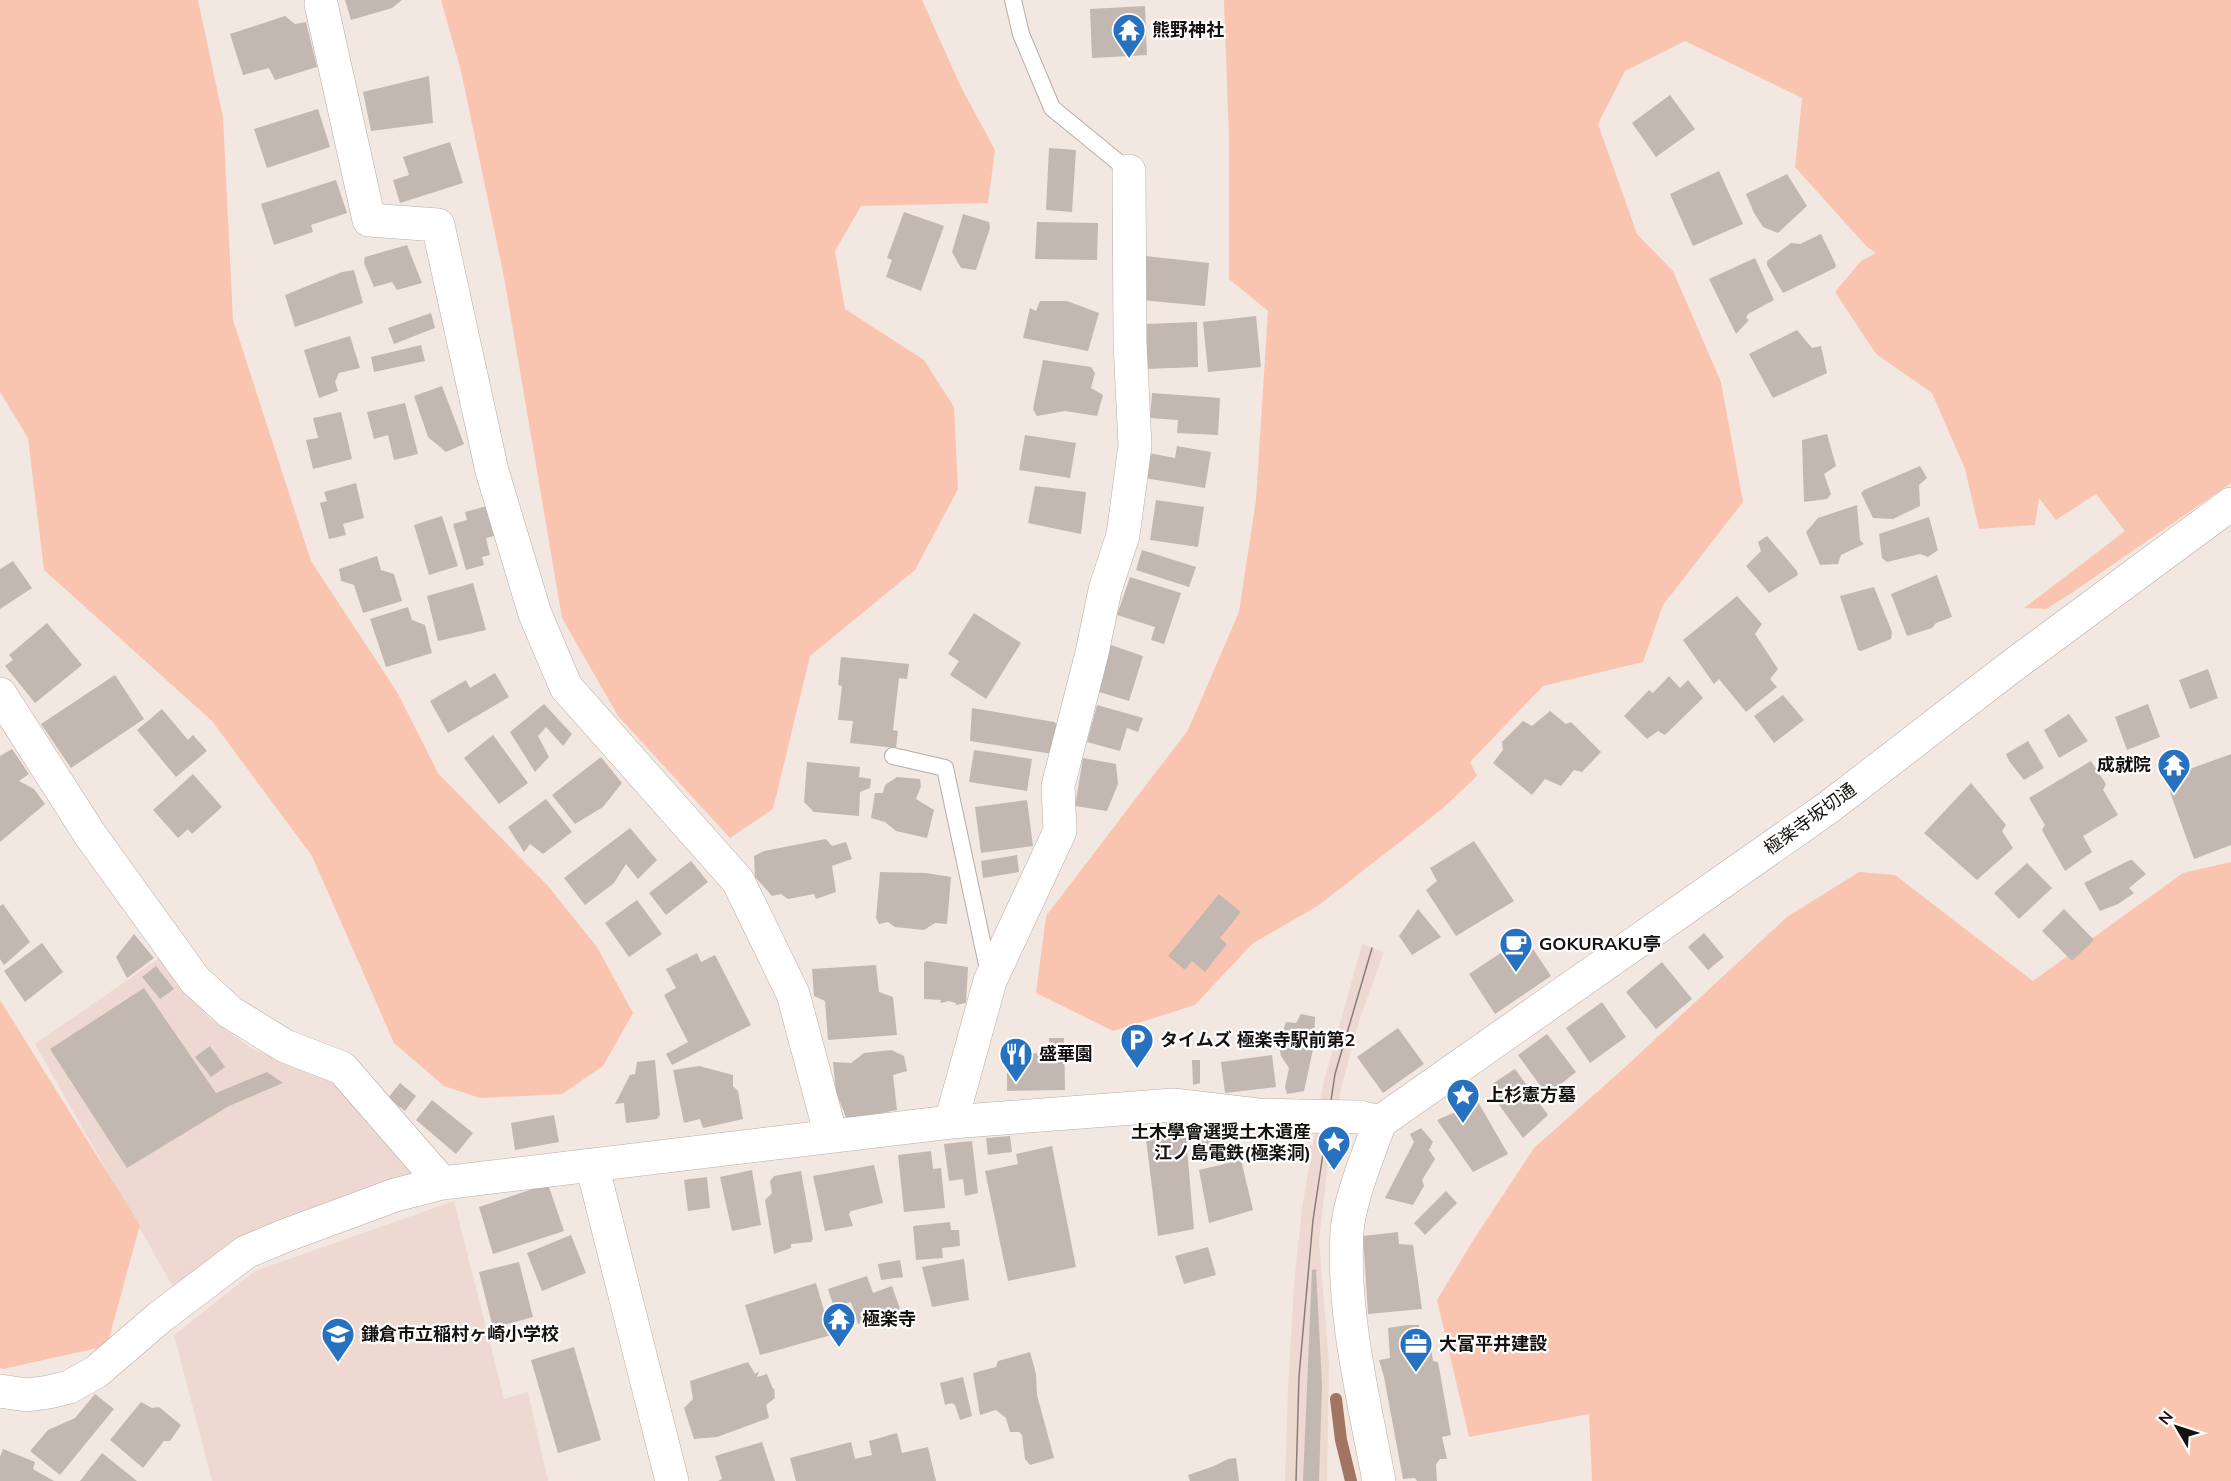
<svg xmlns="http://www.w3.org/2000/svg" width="2231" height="1481" font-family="Mulish,'Noto Sans JP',sans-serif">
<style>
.built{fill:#edd9d1}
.green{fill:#fac5b0}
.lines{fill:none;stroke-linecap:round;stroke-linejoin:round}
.stream{stroke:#a27562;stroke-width:12}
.building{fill:#c3b7b2}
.service-casing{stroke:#b8aca7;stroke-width:18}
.minor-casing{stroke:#b8aca7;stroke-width:34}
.tertiary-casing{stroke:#b8aca7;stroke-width:34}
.service{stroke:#fff;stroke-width:16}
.minor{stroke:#fff;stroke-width:33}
.tertiary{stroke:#fff;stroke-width:33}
.tram{stroke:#867e7a;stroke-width:1.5}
.minor-bridge-casing{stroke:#b8aca7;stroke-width:34;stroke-linecap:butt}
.minor-bridge{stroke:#fff;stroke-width:33}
.labels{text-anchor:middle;stroke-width:4.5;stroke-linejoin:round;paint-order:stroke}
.poi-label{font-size:18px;font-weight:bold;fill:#15110f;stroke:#fff;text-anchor:start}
.street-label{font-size:18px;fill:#15110f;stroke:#fff}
</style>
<rect width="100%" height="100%" fill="#f3e7e2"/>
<path class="built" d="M1362 944 1384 952 1359 1021 1341 1089 1327 1172 1319 1240 1329 1363 1327 1481H1285L1288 1389 1294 1284 1302 1208 1323 1085Z
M162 956 209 1018 254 1050 335 1078 417 1171 242 1240 201 1264 173 1287 35 1044Z
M454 1201 504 1399 528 1392 548 1481H212L174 1335 255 1271Z"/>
<path class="green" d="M0 0H198L223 117 233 320 311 561 397 692 438 773 548 886 597 947 633 1013 603 1066 562 1094 480 1098 444 1086 394 1043 312 856 212 721 44 570 28 438 0 392Z
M441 0H922L961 87 995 150 988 203 861 206 835 251 845 309 924 360 954 407 958 489 915 570 810 656 773 809 730 838 618 716 562 618 504 277 461 71Z
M1224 0H2231V483L2073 592 2046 609 2024 608 2125 531 2096 494 2056 520 2039 498 2035 525 1979 529 1965 469 1932 393 1876 354 1835 292 1861 261 1876 253 1867 247 1795 167 1802 98 1685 41 1625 71 1598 124 1637 234 1673 271 1721 382 1743 502 1663 605 1643 662 1543 686 1470 762 1477 776 1442 809 1319 905 1252 944 1195 1005 1113 1031 1036 993 1046 916 1188 730 1239 612 1256 500 1268 311 1229 279V139Z
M2231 862V1481H1592L1589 1414 1469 1437 1437 1300 1474 1239 1534 1148 1623 1069 1787 917 1859 872 1895 875 2033 981 2183 873Z
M0 1000 140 1225 107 1346 3 1369 0 1368Z"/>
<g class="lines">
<path class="stream" d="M1336 1399 1341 1440 1351 1481"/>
</g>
<path class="building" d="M345 0H402L392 8 351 20Z
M1145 6 1147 55 1092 58 1090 9Z
M285 16 295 24 306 22 317 67 275 80 269 68 243 75 230 34Z
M429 76 433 123 371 131 363 92Z
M1670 95 1695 129 1656 157 1632 123Z
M318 109 330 147 267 168 254 129Z
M450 142 463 183 400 203 393 180 409 175 403 157Z
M1049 148 1076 150 1072 212 1046 210Z
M1719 171 1743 224 1693 246 1670 194Z
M1787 174 1807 206 1778 233 1763 227 1754 213 1746 194Z
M336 180 347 213 311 225 313 232 274 245 261 204Z
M904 212 944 226 921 291 886 277 892 260 887 258Z
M963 214 989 222 990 228 976 270 961 268 952 252Z
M1037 222 1098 223 1097 260 1035 259Z
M1821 234 1836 265 1835 268 1783 293 1767 265V261L1791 243 1800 244Z
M407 245 422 283 397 290 392 282 374 287 364 263 365 257Z
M1145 256 1209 263 1205 306 1141 300Z
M1755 258 1774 300 1748 314 1746 318 1749 320 1736 334 1709 279Z
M354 270 363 303 295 327 285 295 342 272Z
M1040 301H1067L1099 313 1088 351 1023 338 1030 308 1036 311Z
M431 313 435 328 394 344 388 328Z
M1256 316 1261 367 1208 372 1203 322Z
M1197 322 1198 367 1146 369 1145 324Z
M1797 330 1812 348 1821 346 1827 373 1773 398 1749 354Z
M350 336 360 368 339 373 335 382 338 391 319 398 304 350Z
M421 345 425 361 374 372 371 357Z
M1043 360 1091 367 1095 373 1091 388 1103 395 1097 416 1065 411 1037 416 1033 409Z
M442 386 464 444 446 452 428 437 414 396Z
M1152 393 1220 398 1218 435 1177 433 1178 420 1150 418Z
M405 403 418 454 394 460 388 435 374 439 367 412Z
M341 412 352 459 313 469 306 440 318 438 313 418Z
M1827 434 1836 466 1824 474 1831 494 1827 499 1804 502 1802 440Z
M1025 435 1076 443 1070 478 1019 470Z
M1177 446 1211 452 1205 488 1145 478 1149 453 1175 458Z
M1920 466 1927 478 1919 485 1920 506 1893 519 1873 518 1861 493 1864 490Z
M356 483 364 518 343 524 346 535 329 539 320 503 327 501 324 492Z
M1035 486 1086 492 1081 534 1028 523Z
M1156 500 1204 507 1198 547 1150 540Z
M1857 505 1860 540 1864 544 1841 555 1838 564 1820 565 1806 532 1818 518Z
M487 506 494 536 486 538 490 555 482 557 484 565 466 570 453 524 467 520 465 512Z
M442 516 458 566 429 575 414 525Z
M1929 517 1938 550 1928 557 1920 554 1887 562 1882 558 1879 534Z
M1767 536 1797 571 1798 575 1769 593 1746 566 1761 551 1758 542Z
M1142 550 1196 567 1189 587 1136 570Z
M377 556 381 570 394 574 402 601 363 613 354 585 341 581 339 569Z
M13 561 32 588 0 609V569Z
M1937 575 1952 617 1936 623 1932 628 1907 636 1891 594Z
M1130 577 1181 593 1164 644 1151 640 1155 627 1117 615Z
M473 583 486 630 438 641 427 596Z
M1874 587 1892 632 1891 639 1861 651 1858 650 1840 596Z
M1737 596 1762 624 1755 634 1778 669 1770 679 1777 687 1746 712 1719 679 1714 684 1683 640Z
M408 607 412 620 425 625 432 653 386 667 370 619Z
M974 613 1021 643 986 699 950 675 959 661 948 654Z
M47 623 82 665 35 703 5 666 13 660 9 655Z
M1111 645 1143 656 1129 701 1096 691Z
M841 657 909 664 907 679 899 678 893 730 898 731 896 748 850 743 853 721 838 720 842 686 838 685Z
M2208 669 2218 698 2190 709 2179 680Z
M495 673 509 697 448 733 430 701 466 680 470 688Z
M115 675 144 719 71 768 41 724Z
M1669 676 1680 688 1688 680 1703 698 1665 735 1658 731 1647 739 1624 716 1649 690 1653 693Z
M1783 695 1804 720 1774 743 1754 716Z
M544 704 572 734 563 746 546 727 538 736 549 757 535 772 510 732Z
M2148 704 2160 737 2127 750 2115 717Z
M1097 705 1143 718 1138 732 1127 728 1120 751 1087 742Z
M972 708 1054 722 1057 724 1053 754 970 741Z
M162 709 188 740 193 735 207 751 176 777 137 730Z
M1550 711 1566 724 1571 722 1601 752 1582 772 1574 770 1561 786 1545 779 1532 795 1493 763 1503 750 1502 742 1523 721 1532 726Z
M2069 714 2088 741 2059 758 2044 730Z
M493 735 528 783 499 804 464 758Z
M2028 741 2044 768 2024 780 2009 761 2006 754Z
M12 749 29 774 19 781 34 789 45 804 0 842V756Z
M974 750 1032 759 1027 791 969 782Z
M2231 754V845L2194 859 2165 778Z
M601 757 622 783 603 807 575 824 552 795Z
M1083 758 1116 764 1118 784 1107 811 1075 806Z
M2091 761 2106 784 2103 790 2118 815 2083 836 2092 852 2065 871 2042 830 2045 825 2029 798Z
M807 762 860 767 859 777 871 779 870 788 860 792 859 816 814 812 804 802Z
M193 774 222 807 192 834 188 829 178 838 153 810Z
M897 777 920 779 921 786 916 799 934 810 927 838 896 831 885 822 871 818 875 793H883L885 785Z
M1971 783 2006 825 2002 831 2013 848 1977 880 1924 833Z
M546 799 572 832 543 854 530 844 524 852 508 827Z
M1027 800 1033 846 981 853 975 807Z
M630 828 657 860 638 879 626 864 614 883 585 905 564 878Z
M826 839 832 846 846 842 852 859 832 866 836 892 816 899 814 894 788 899 781 894 772 896 755 877 754 856 764 851Z
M1474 841 1514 901 1456 936 1426 890 1437 881 1430 868Z
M1017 855 1019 872 983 878 981 861Z
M2130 860H2132L2146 874 2129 888 2134 893 2118 904 2100 911 2084 883Z
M691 861 708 882 666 915 649 893Z
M2027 863 2052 888 2019 919 1994 893Z
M880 872 926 873 951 877 947 924 935 923 924 930 895 927 888 922 879 924 876 918Z
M1219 894 1241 912 1220 938 1227 944 1205 972 1192 961 1185 970 1168 956Z
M637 900 662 934 629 957 605 923Z
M3 904 30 942 4 965 0 959V906Z
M1418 909 1441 937 1412 955 1399 936Z
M2064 909 2094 940 2072 961 2042 931Z
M1704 933 1724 957 1708 970 1688 947Z
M134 934 154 958 127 978 116 957Z
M1525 937 1551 976 1495 1014 1469 974Z
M42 943 63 972 25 1002 4 971Z
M697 953 701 962 715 955 751 1025 672 1065 666 1054 688 1042 664 995 676 988 666 969Z
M926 961 968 967 966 1003 956 1005V1003L949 1001 940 1003 941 1000 924 999V963Z
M1662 962 1692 999 1656 1029 1626 992Z
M876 965 879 992 893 997 897 1035 828 1040 825 1001 814 996 812 969Z
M156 966 174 989 160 999 142 977Z
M144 988 216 1093 267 1072 283 1083 229 1106 127 1168 50 1049Z
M1602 1002 1626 1037 1590 1063 1566 1028Z
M1301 1014 1315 1017 1314 1045 1304 1091 1287 1094 1285 1087 1289 1068 1281 1056 1276 1031 1283 1030 1286 1022 1296 1023Z
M1398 1028 1424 1064 1383 1093 1357 1057Z
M1547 1034 1576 1072 1547 1095 1518 1055Z
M1049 1038H1064L1065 1090 1007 1091V1054L1050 1053Z
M210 1046 225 1067 211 1077 195 1057Z
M891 1050 904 1056 907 1071 893 1075 897 1110 847 1120 836 1092 833 1062 851 1063 864 1053Z
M1272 1055 1276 1087 1225 1093 1221 1062Z
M655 1060 660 1115 657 1119 626 1123 624 1103 615 1104 630 1075 635 1074 637 1062Z
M1192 1060H1200V1083L1193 1085Z
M699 1066 733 1075V1086L738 1091 743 1119 703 1128 700 1119 684 1123 673 1070Z
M1515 1069 1548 1115 1523 1138 1492 1095V1084Z
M400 1083 416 1096 405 1111 388 1098Z
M432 1100 473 1133 456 1154 416 1120Z
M1478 1102 1508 1154 1473 1172 1437 1120Z
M554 1115 559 1142 515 1150 511 1123Z
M1421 1128 1433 1142 1429 1150 1435 1159 1422 1180 1424 1186 1413 1205 1385 1198 1414 1142 1410 1134Z
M1222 1129 1227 1154 1201 1161 1195 1134Z
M1183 1135 1186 1137 1194 1229 1158 1236 1146 1139Z
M1010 1136 1012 1152 988 1155 986 1138Z
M972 1141 978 1193 965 1196 963 1179 949 1181 944 1144Z
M1052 1146 1076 1267 1008 1281 985 1171 1018 1164 1016 1154Z
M931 1151 933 1169 941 1168 945 1208 904 1212 898 1155Z
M1241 1160 1253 1210 1209 1223 1199 1170Z
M874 1165 883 1203 851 1211 849 1214 853 1226 825 1231 813 1176Z
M752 1170 761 1225 732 1231 720 1177Z
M801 1171 813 1239 811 1242 791 1244V1248L774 1254 765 1200 772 1193 770 1181 774 1176Z
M707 1177 710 1208 688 1211 684 1180Z
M548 1184 564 1231 493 1254 479 1207Z
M1446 1191 1457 1203 1425 1235 1414 1223Z
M950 1222 951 1230H959L960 1246 942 1248 943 1258 916 1260 913 1226Z
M1398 1232 1399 1244 1413 1245 1422 1309 1368 1314 1363 1236Z
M571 1235 586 1273 542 1291 527 1253Z
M1208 1247 1216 1275 1184 1284 1175 1256Z
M964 1259 969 1300 932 1307 922 1267Z
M900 1260 903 1277 881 1280 878 1264Z
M519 1262 533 1317 493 1328 479 1272Z
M1316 1269 1322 1384 1319 1481H1303L1312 1270Z
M867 1276 873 1293 892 1286 900 1309 858 1324 851 1302 834 1307 828 1289Z
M816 1283 831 1335 760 1355 745 1305Z
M1408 1325H1419L1420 1333 1429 1336 1433 1361 1438 1362 1451 1435 1442 1437 1447 1459H1440L1436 1464 1437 1481H1417L1415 1478 1403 1479 1384 1377 1379 1360 1390 1358 1388 1328Z
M574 1347 601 1440 558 1453 531 1360Z
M1030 1352 1036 1374 1037 1395 1054 1458 1030 1465 1025 1459 1022 1435 1019 1432H1010L1006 1418 996 1410 980 1415 973 1373 996 1367 998 1361Z
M748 1362 755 1374 759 1371 757 1377 767 1374 773 1389 774 1388 775 1398 766 1405 769 1418 717 1437 694 1439 684 1408 693 1399 690 1381Z
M963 1377 972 1416 960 1420 955 1405 952 1403 945 1405 940 1383Z
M95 1394 114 1409 60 1475 30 1451 48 1430 75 1418Z
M141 1402 152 1408 159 1407 181 1425 170 1441H164L143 1468 110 1440Z
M897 1433 902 1453 928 1447 936 1481H796L790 1458 851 1442 855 1459 872 1455 869 1441Z
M762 1442 775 1481H718L722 1479 715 1456Z
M3 1449 35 1462 33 1469 54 1481H0V1457Z
M102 1453 137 1481H80Z
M1236 1458 1239 1481H1190L1188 1475 1214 1466 1228 1459Z"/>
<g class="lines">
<defs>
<path id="service" d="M1013 0 1021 34 1052 108 1129 171
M893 756 945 768 989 974"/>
<path id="minor" d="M321 4 369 220 438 225 492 471 535 614 566 687 738 881 793 994 831 1136
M0 694 91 836 195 980 230 1012 285 1046 342 1068 442 1183
M1359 1117 1380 1122C1369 1153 1349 1200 1347 1232 1342 1313 1364 1401 1379 1481
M951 1122 990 981 1060 831 1058 786 1092 653 1105 590 1123 535 1135 446 1130 343 1129 171
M592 1165 672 1481
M0 1391 27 1395 49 1392 69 1387 96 1372 160 1317 246 1252 284 1236 395 1195 442 1183 951 1122 1173 1105 1258 1115 1298 1116"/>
<path id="tertiary" d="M1380 1122 1829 807 2008 669 2231 504"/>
</defs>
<use href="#service" class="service-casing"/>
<use href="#minor" class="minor-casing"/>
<use href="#tertiary" class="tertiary-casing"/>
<use href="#service" class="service"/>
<use href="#minor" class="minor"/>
<use href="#tertiary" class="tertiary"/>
<path class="tram" d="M1296 1481 1299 1376 1313 1220 1335 1074 1372 948"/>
<defs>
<path id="minor-bridge" d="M1298 1116 1359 1117"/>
</defs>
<use href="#minor-bridge" class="minor-bridge-casing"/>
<use href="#minor-bridge" class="minor-bridge"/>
</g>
<defs>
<symbol id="temple-pin" viewBox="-11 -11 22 30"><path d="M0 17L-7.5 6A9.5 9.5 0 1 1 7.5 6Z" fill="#2771c1" stroke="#fff"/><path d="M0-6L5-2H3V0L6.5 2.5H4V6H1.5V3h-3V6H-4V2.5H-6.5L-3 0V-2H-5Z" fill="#fff"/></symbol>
<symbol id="cafe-pin" viewBox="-11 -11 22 30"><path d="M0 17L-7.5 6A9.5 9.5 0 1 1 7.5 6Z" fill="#2771c1" stroke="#fff"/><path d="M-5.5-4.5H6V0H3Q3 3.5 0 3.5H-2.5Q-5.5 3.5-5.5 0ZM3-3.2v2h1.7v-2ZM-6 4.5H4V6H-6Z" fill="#fff"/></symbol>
<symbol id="parking-pin" viewBox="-11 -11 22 30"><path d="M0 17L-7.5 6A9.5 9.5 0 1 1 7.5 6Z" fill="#2771c1" stroke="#fff"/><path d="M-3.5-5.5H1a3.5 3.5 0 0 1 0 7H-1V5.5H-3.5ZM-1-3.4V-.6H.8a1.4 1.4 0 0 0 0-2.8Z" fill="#fff"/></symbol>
<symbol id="restaurant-pin" viewBox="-11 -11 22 30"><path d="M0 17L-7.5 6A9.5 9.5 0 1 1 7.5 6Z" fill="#2771c1" stroke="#fff"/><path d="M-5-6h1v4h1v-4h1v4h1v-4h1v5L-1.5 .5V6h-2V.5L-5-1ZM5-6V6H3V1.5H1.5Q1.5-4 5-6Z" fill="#fff"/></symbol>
<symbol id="sight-pin" viewBox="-11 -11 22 30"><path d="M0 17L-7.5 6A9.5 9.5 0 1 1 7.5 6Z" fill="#2771c1" stroke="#fff"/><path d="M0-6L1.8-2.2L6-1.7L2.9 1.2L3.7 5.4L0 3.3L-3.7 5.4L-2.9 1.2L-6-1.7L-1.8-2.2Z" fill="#fff"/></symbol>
<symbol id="school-pin" viewBox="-11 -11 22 30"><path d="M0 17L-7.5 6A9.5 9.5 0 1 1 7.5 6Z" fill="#2771c1" stroke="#fff"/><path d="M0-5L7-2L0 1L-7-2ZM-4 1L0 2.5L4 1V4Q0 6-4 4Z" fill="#fff"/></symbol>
<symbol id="office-pin" viewBox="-11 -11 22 30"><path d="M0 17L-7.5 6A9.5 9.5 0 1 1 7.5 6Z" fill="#2771c1" stroke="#fff"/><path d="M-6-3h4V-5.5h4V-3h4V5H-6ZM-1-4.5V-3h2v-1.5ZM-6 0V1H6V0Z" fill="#fff"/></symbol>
</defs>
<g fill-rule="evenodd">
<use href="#temple-pin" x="1110" y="11" width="38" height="52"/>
<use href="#temple-pin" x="2155" y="746" width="38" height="52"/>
<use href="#cafe-pin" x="1497" y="925" width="38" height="52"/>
<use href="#parking-pin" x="1118" y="1021" width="38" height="52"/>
<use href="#restaurant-pin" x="997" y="1035" width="38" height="52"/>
<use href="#sight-pin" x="1444" y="1076" width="38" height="52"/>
<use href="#sight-pin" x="1315" y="1123" width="38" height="52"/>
<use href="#temple-pin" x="820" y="1300" width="38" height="52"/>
<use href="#school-pin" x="319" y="1315" width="38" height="52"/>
<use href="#office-pin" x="1397" y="1325" width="38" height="52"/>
</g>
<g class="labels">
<g class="poi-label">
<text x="1152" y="36">熊野神社</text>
<text x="2151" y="771" text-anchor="end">成就院</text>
<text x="1539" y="950">GOKURAKU亭</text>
<text x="1160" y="1046">タイムズ 極楽寺駅前第2</text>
<text x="1039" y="1060">盛華園</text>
<text x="1486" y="1101">上杉憲方墓</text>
<text x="1311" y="1138" text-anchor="end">土木學會選奨土木遺産<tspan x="1311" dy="21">江ノ島電鉄(極楽洞)</tspan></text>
<text x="862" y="1325">極楽寺</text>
<text x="361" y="1340">鎌倉市立稲村ヶ崎小学校</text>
<text x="1439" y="1350">大富平井建設</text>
</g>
<g class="street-label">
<text transform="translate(1810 819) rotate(-36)" y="6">極楽寺坂切通</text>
</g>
</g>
<g transform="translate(2177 1427) rotate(309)" stroke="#ffffff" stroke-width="4.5" paint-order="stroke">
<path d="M0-4.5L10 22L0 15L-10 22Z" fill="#15110f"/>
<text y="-9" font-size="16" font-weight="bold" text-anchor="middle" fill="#15110f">N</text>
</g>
</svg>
